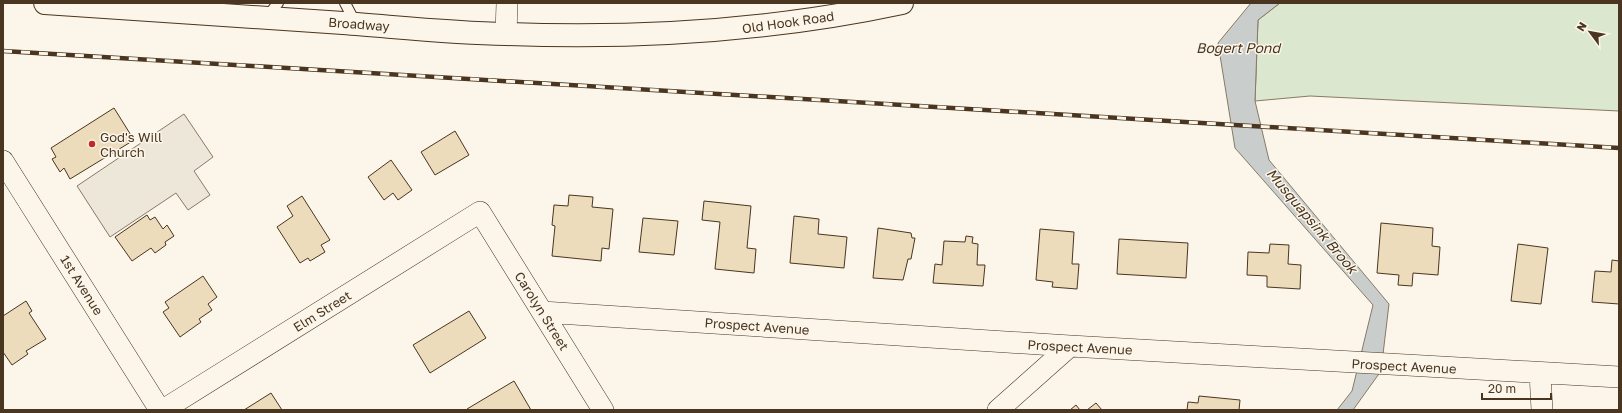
<svg xmlns="http://www.w3.org/2000/svg" width="1622" height="413" font-family="'Golos Text',sans-serif">
<style>
.green{fill:#dce7d0;stroke:#887966}
.parking{fill:#ede7d9;stroke:#887966}
.water{fill:#c9cecd;stroke:#887966}
.building{fill:#ecdcbc;stroke:#4a3520}
.lines{fill:none;stroke-linecap:round;stroke-linejoin:round}
.service-casing{stroke:#4a3520;stroke-width:12}
.minor-casing{stroke:#4a3520;stroke-width:22}
.primary-casing{stroke:#4a3520;stroke-width:24}
.service{stroke:#fbf6e9;stroke-width:10}
.minor{stroke:#fbf6e9;stroke-width:21}
.primary{stroke:#fbf6e9;stroke-width:22}
.rail-casing{stroke:#4a3520;stroke-width:4.5}
.rail{stroke:#fbf6e9;stroke-width:3;stroke-dasharray:9;stroke-linecap:butt}
.poi-dot{fill:#c62828;stroke:#fbf6e9;stroke-width:1.5}
.labels{text-anchor:middle;stroke-width:3;stroke-linejoin:round;paint-order:stroke}
.street-label{font-size:13px;fill:#4a3520;stroke:#fbf6e9}
.poi-label{font-size:13px;fill:#4a3520;stroke:#fbf6e9;text-anchor:start}
.water-label{font-size:14px;font-style:italic;fill:#4a3520;stroke:#fbf6e9}
</style>
<rect width="100%" height="100%" fill="#fbf6e9"/>
<path class="green" d="M1280 3H1619V111L1310 96 1255 101 1258 20Z"/>
<path class="parking" d="M184 114 213 157 194 171 210 195 188 210 176 193 110 237 77 186Z"/>
<path class="water" d="M1251 3H1280L1258 20 1255 101 1269 160 1389 304 1381 371 1353 410H1337L1352 391 1373 305 1235 148 1218 43Z"/>
<path class="building" d="M114 108 134 140 70 179 64 168 60 172 52 159 56 157 51 148Z
M455 131 469 155 435 175 421 152Z
M391 160 412 190 398 200 393 193 384 200 368 177Z
M569 195 593 197 592 207 613 209 609 249 602 248 601 261 552 256 555 226 552 225 554 205 568 206Z
M302 196 330 240 321 245 325 252 310 261 308 258 300 263 277 227 293 216 287 206Z
M704 201 751 206 747 248 756 249 754 273 715 269 720 222 702 220Z
M147 215 150 220 155 217 163 229 167 225 174 236 165 242 166 245 155 253 151 248 132 261 115 237Z
M794 216 819 219 818 234 847 237 844 268 790 263Z
M643 218 678 221 674 255 639 252Z
M1381 223 1433 228 1432 246 1440 247 1438 275 1413 273 1412 286 1398 285 1399 275 1377 273Z
M878 228 911 233 912 238H915L911 259H908L903 280 873 278Z
M1040 229 1074 232 1072 264H1079L1077 289 1052 287 1053 282 1036 280Z
M966 236 973 237 972 243 978 244 977 265H985L983 286 933 283 935 264 942 265 944 241 965 242Z
M1119 239 1188 243 1186 278 1117 274Z
M1270 244 1289 245 1288 264 1301 265 1300 289 1267 287V276L1247 275 1248 252 1269 253Z
M1518 244 1548 248 1541 304 1511 301Z
M1612 260 1619 261V304L1592 302 1595 271 1611 272Z
M203 276 217 297 208 304 212 310 199 319 201 322 180 337 163 312 169 308 165 302Z
M26 301 32 311 29 313 46 339 26 351 28 354 12 365 3 352V316Z
M469 311 486 338 430 373 413 345Z
M514 381 531 410H468L467 409Z
M271 393 282 410H244Z
M1199 396 1240 400 1239 410H1187L1188 402 1198 403Z
M1096 403 1102 410H1087Z
M1076 405 1080 410H1070Z"/>
<g class="lines">
<defs>
<path id="service" d="M345 3 356 24
M267 17 278 3"/>
<path id="minor" d="M506 34 507 3
M3 161 160 410
M542 312 1070 346 1619 377
M1540 373 1542 410
M163 410 480 212 603 410
M998 410 1070 346"/>
<path id="primary" d="M45 3C144 10 244 16 343 23 397 27 452 33 506 34 639 39 771 31 902 3"/>
</defs>
<use href="#service" class="service-casing"/>
<use href="#minor" class="minor-casing"/>
<use href="#primary" class="primary-casing"/>
<use href="#service" class="service"/>
<use href="#minor" class="minor"/>
<use href="#primary" class="primary"/>
<defs>
<path id="rail" d="M3 51 1619 148"/>
</defs>
<use href="#rail" class="rail-casing"/>
<use href="#rail" class="rail"/>
</g>
<circle class="poi-dot" cx="92" cy="144" r="4"/>
<g class="labels">
<g class="street-label">
<text transform="translate(788 22) rotate(-8)" y="5">Old Hook Road</text>
<text transform="translate(359 24) rotate(4)" y="5">Broadway</text>
<text transform="translate(82 285) rotate(58)" y="5">1st Avenue</text>
<text transform="translate(322 311) rotate(-32)" y="5">Elm Street</text>
<text transform="translate(542 311) rotate(58)" y="5">Carolyn Street</text>
<text transform="translate(757 326) rotate(4)" y="5">Prospect Avenue</text>
<text transform="translate(1080 347) rotate(3)" y="5">Prospect Avenue</text>
<text transform="translate(1404 366) rotate(3)" y="5">Prospect Avenue</text>
</g>
<g class="poi-label">
<text x="100" y="142">God's Will<tspan x="100" dy="15">Church</tspan></text>
</g>
<g class="water-label">
<text x="1238" y="53">Bogert Pond</text>
<text transform="translate(1312 221) rotate(50)" y="5">Musquapsink Brook</text>
</g>
</g>
<rect width="1622" height="413" fill="none" stroke="#4a3520" stroke-width="8"/>
<g transform="translate(1590 32) rotate(302)" stroke="#fbf6e9" stroke-width="3" paint-order="stroke">
<path d="M0-3L7 15L0 10L-7 15Z" fill="#4a3520"/>
<text y="-6" font-size="11" font-weight="bold" text-anchor="middle" fill="#4a3520">N</text>
</g>
<path d="M1482 393v6h69v-6" fill="none" stroke="#4a3520" stroke-width="2"/>
<text x="1488" y="393" font-size="12" fill="#4a3520" stroke="#fbf6e9" stroke-width="3" paint-order="stroke">20 m</text>
</svg>
